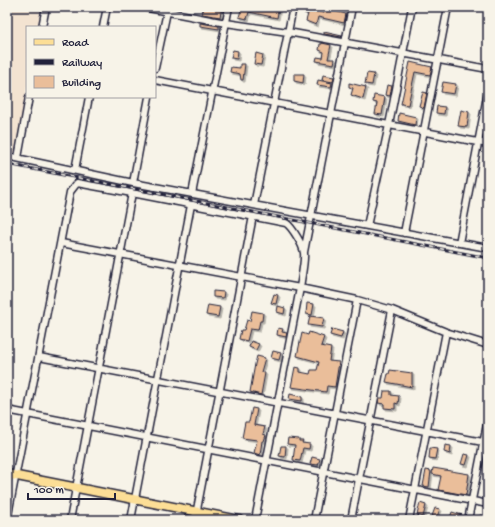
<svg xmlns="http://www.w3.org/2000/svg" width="495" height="527" font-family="'Gochi Hand',sans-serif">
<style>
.built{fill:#f3e3d1}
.building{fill:#eabe9a;stroke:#22223b;filter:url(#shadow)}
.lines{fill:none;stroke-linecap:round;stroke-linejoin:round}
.minor-casing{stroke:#22223b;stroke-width:9}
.major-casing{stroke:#22223b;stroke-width:11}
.minor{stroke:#f7f3e8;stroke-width:6}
.major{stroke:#fcde96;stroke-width:8}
.rail-casing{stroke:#22223b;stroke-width:3}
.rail{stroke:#f7f3e8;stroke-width:1.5;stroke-dasharray:4.5;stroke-linecap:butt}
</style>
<defs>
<filter id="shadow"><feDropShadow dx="2" dy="2" stdDeviation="0" flood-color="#0004"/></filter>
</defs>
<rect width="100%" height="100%" fill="#f7f3e8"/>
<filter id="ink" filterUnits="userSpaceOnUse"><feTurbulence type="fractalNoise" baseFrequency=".025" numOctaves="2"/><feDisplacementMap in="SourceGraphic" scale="8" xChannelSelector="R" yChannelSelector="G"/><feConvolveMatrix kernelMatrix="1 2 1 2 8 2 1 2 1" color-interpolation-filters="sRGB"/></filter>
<g filter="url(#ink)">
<path class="built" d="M7 7H41L38 27H27V86L15 153 7 152Z"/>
<path class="building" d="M203 7H222L220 17 202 14Z
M242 7H279L277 18 249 12 247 19 239 17Z
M324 7H331L330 10 346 14 344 23 318 17 316 25 306 21 308 14 304 13 306 8 324 13Z
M200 23 219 26V29L200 26Z
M324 32 342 36 341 37 324 34Z
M322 43 331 45 328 59H335L334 64 316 61 317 57 323 58 324 52 319 50 320 44H322Z
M233 50 238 51 237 59 231 58Z
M256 53 263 55 261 65 254 64Z
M410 62 432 67 430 75 415 72 408 105 401 104Z
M240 64H245L243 80H241L240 74 230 72 231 67 240 68Z
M367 73 374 74 372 85 365 84Z
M294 74H304L303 83 294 81Z
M323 75 334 77 333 82 322 80Z
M318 80 332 83 331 87 317 85Z
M443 82 456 84 454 94 441 92Z
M349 83 366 87 363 99 351 95 353 88 349 87Z
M387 85 392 86 390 96 385 95Z
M423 92 427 93 424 108 419 106Z
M374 95 385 97 382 115 375 114 377 103 373 102Z
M437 106 445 107 444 114 436 113Z
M461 110 469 112 467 127 458 126Z
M399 113 416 117 415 125 398 121Z
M213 291 224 292 223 298 213 297Z
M274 294 278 295 276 304 271 303Z
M307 303 314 304 312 315 306 314Z
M208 305 220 307 218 317 206 315Z
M278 306 285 308 284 314 277 312Z
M252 311 263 313 262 321H260L258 330 250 329 247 341 239 339 241 330H244L247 320 250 321Z
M310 316 324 318 322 327 308 325Z
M278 328 283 329 282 332 287 333 286 337 277 335Z
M332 329 343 332 341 338 330 335Z
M309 332 324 337 321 346 331 348 329 361 339 362 335 387 327 386 326 392 291 387 295 367 300 368V372L310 374 311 370H317L319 362 297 356 302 333 308 335Z
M251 341 259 344 256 350 249 347Z
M273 351 281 353 279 360 271 358Z
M257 356 265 358 261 372 265 373 261 395 250 392 255 364Z
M390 370 412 373V387L386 382 388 374H389Z
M384 391H391V395L399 396 398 404 395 403V409L384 408V404L378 403 379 398H383Z
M290 394 302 397V401L289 399Z
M252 408 257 409 254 425 265 427 263 434 266 435 264 441H262L260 455 254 453 257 440 242 438 245 422H249Z
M288 438 299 439V441H303L302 443 310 444 309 449 303 448 300 461 293 460 295 445 287 444Z
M445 445 451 446 450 454 444 452Z
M281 446H286L285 457 279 456Z
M430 448 437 449 435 459 429 458Z
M464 454 469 455 466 465 461 464Z
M312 457 320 459 318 465 310 464Z
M433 468 469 474 466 495 438 490 441 476 432 474Z
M426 470 431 471 429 487 423 486Z
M420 503 426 505 423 517 417 515Z
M435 508 440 509 437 517 432 516Z
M452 512 462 515 460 520 450 518Z
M480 515 488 517V520H479Z"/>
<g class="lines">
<defs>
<path id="minor" d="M143 7 226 23 288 32 488 69
M42 27 46 7
M103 27 107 7
M155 68 168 7
M155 80 488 144
M7 156 133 183 488 248
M18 158 29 97
M75 170 89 97
M133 183 149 97
M192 194 229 7
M254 205 293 7
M367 226 389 125 412 7
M404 233 448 7
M61 243 300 288 357 300 392 310 446 332 488 345
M459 243 488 91
M304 252 352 7
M39 357 488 443
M7 410 488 504
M7 520 70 192 77 183 132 193 286 223C292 227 303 245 304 253 305 261 301 279 300 288L255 520
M70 520 132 193
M131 520 191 205
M195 520 253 216
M314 520 357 300
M351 520 392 310
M409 520 446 332
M468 520 488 419"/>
<path id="major" d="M7 474 239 520"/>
</defs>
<use href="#minor" class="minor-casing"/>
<use href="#major" class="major-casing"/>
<use href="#minor" class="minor"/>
<use href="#major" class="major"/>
<defs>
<path id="rail" d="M7 164 488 258"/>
</defs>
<use href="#rail" class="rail-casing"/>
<use href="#rail" class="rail"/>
</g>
</g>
<rect width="495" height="527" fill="none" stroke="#f7f3e8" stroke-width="24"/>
<rect x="12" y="12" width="471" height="503" fill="none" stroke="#22223b" stroke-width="1.5" filter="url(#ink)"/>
<rect x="26" y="26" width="130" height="72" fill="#f7f3e8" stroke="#a29fa3"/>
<rect x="34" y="39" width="20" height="6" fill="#fcde96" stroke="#a29fa3"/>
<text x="62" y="46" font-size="12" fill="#22223b">Road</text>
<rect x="34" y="59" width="20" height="6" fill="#22223b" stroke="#a29fa3"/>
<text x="62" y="66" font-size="12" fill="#22223b">Railway</text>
<rect x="34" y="76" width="20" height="12" fill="#eabe9a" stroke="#a29fa3"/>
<text x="62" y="86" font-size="12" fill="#22223b">Building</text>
<path d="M28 493v6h87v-6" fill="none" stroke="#22223b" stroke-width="2"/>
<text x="34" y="493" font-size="12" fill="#22223b" stroke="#f7f3e8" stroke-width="3" paint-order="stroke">100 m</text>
</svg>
